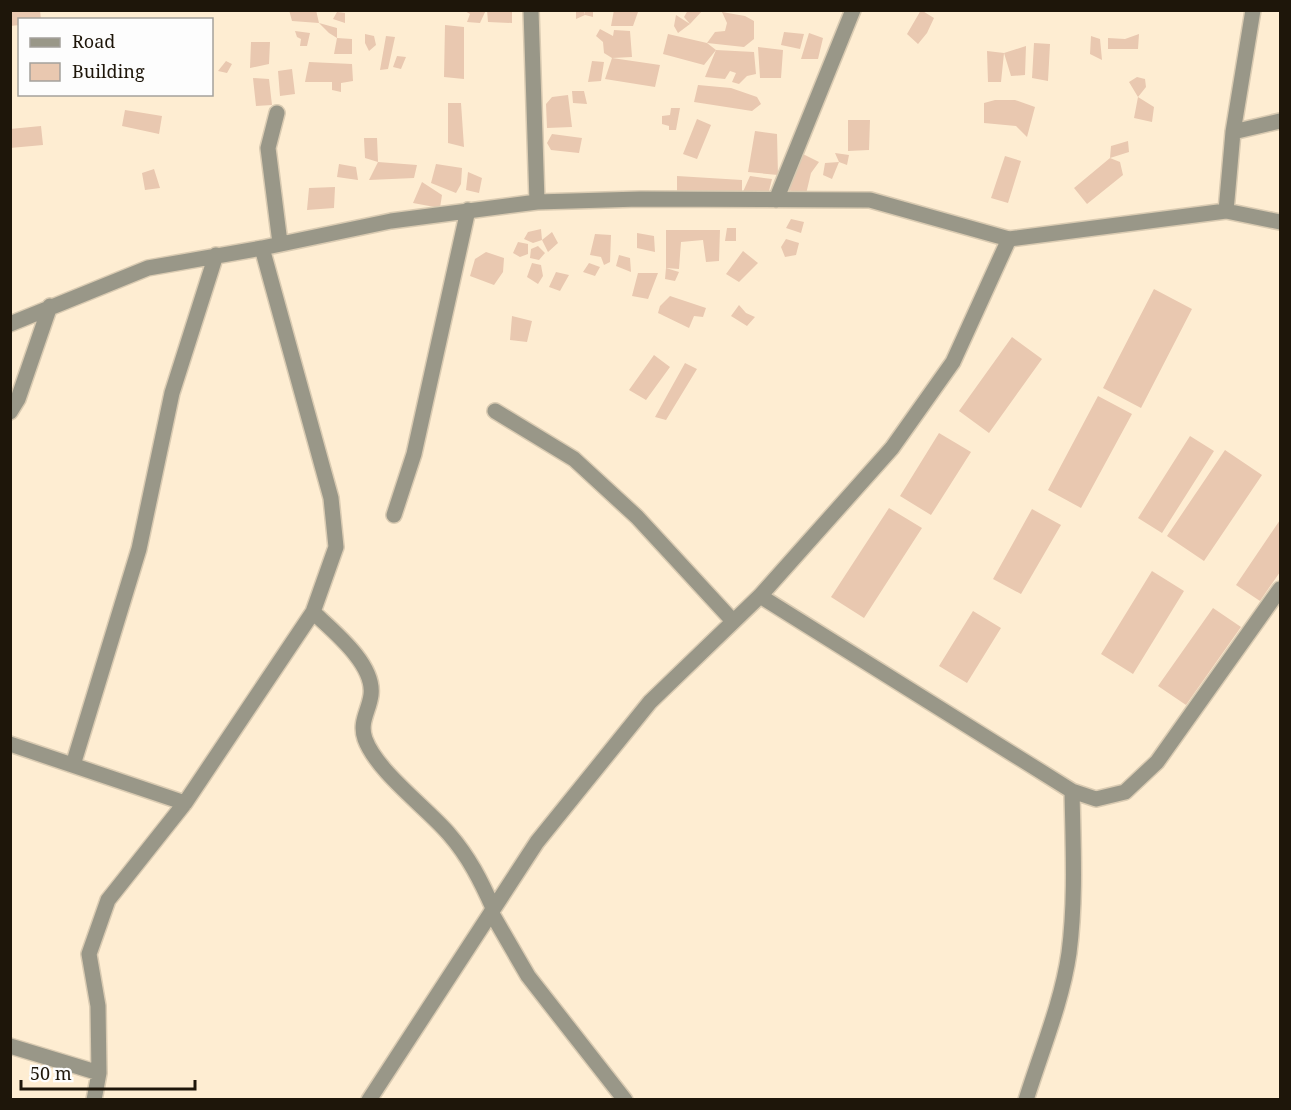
<svg xmlns="http://www.w3.org/2000/svg" width="1291" height="1110" font-family="'Noto Serif',serif">
<style>
.building{fill:#e9c8b0}
.lines{fill:none;stroke-linecap:round;stroke-linejoin:round}
.street-casing{stroke:#dacbb2;stroke-width:18}
.street{stroke:#999788;stroke-width:15}
</style>
<rect width="100%" height="100%" fill="#feedd2"/>
<path class="building" d="M10 10H40L41 20H20V25L10 26Z
M289 10H316L319 23 292 21Z
M463 10H486L480 23 467 22 470 14Z
M487 10 512 11V23L488 22Z
M576 10H584L585 15V10H593V17L585 15 576 19Z
M614 10 638 12 633 26H611Z
M688 10H703L690 24 684 17Z
M921 10 934 18 927 33 918 44 907 34Z
M337 12 345 13V23L333 19Z
M722 12 745 16 754 21V39L744 47 707 43 716 50 704 65 663 54 668 34 707 43 715 32 725 31 727 23Z
M676 15 690 24 678 33 674 26Z
M319 23 337 28V38L329 33Z
M445 25 464 27V79L444 77Z
M600 29 613 36 614 30 630 31 632 57 612 58 660 65 655 87 605 79 612 58 604 53 603 42 596 36Z
M295 31 310 33 307 46H300L301 39 297 37Z
M784 32 804 34 800 49 781 45Z
M809 33 823 38 818 59H801Z
M365 34 374 36 376 45 369 51 365 43Z
M1139 34 1138 49H1108V38L1125 39Z
M386 36 395 37 388 69 380 70Z
M1091 36 1100 39 1102 60 1090 54Z
M337 38 352 39V54H334Z
M251 42H270L269 64 250 68Z
M1034 43 1050 44 1048 81 1032 78Z
M1026 46 1025 75 1011 76 1004 53Z
M758 47 783 50 781 78H760Z
M716 50 754 52 756 74 747 76 739 84 732 82 736 73 730 71 725 79 705 77Z
M987 51 1004 53 1001 82H988Z
M397 56 406 57 401 69 393 67Z
M226 61 232 64 227 73 218 71Z
M592 61 604 62 601 81 588 82Z
M309 62 352 64 353 81 341 83V92L332 90V82H305Z
M292 69 295 94 280 96 278 71Z
M1137 77 1145 79 1146 87 1138 97 1129 82Z
M253 78 269 79 272 105 256 106Z
M698 85 731 88 757 97 761 104 752 111 694 102Z
M572 91H584L587 104 573 103Z
M568 95 572 127 547 128 546 104 552 97Z
M1138 97 1154 107 1152 122 1134 118Z
M995 100H1015L1035 107 1027 137 1016 126 984 123V103Z
M448 103H461L464 147 448 143Z
M671 108H680L676 130H669V126L662 124V116L670 115Z
M125 110 162 116 159 134 122 126Z
M697 119 711 125 697 159 683 154Z
M848 120H870L869 150 848 151Z
M41 126 43 145 10 148V129Z
M755 131 777 134 778 175 748 172Z
M552 134 582 138 579 153 551 150 547 143Z
M364 138H377L378 162 365 158Z
M1128 141 1129 152 1110 158 1111 146Z
M799 152 819 162 811 173 806 194 787 190Z
M835 153 849 155 847 165 839 162Z
M1005 156 1021 161 1008 203 991 198Z
M1110 158 1120 162 1123 175 1087 204 1074 188Z
M378 162 417 165 414 178 369 180Z
M839 162 832 179 823 175 825 163Z
M339 164 356 167 358 180 337 177Z
M436 164 462 168 461 184 456 193 431 183Z
M154 169 160 188 145 190 142 173Z
M468 172 482 178 479 193 466 190Z
M677 176 742 180V194H677Z
M750 176 772 179 768 195 742 194Z
M422 182 442 195 440 208 413 203Z
M335 187 334 208 307 210 309 188Z
M791 219 804 222 801 233 786 228Z
M727 228H736V241H725Z
M541 229 542 240 533 243 524 239 528 232Z
M666 230H720L719 261 706 262 703 240 681 242 679 269 666 268 679 272 675 281 665 279 666 268Z
M552 232 558 243 548 252 542 240Z
M637 233 654 236 655 252 637 248Z
M595 234 611 235 610 262 604 265 601 257 590 255Z
M786 239 799 243 796 255 785 257 781 247Z
M518 242 528 244V254L520 257 513 253Z
M538 246 545 253 539 260 530 258 531 249Z
M743 251 758 263 739 282 726 274Z
M486 252 504 258 503 272 494 285 470 276 475 259Z
M619 255 630 258 631 272 616 266Z
M532 263 541 265 543 276 538 284 527 277Z
M589 263 600 267 595 276 583 272Z
M556 272 569 275 560 291 549 287Z
M638 273H658L648 299 632 296Z
M1154 289 1192 309 1141 408 1103 388Z
M670 296 706 308 703 317 694 316 689 328 658 313 660 306Z
M739 305 746 313 755 317 747 326 731 316Z
M512 316 532 321 527 342 510 340Z
M1012 337 1042 359 989 433 959 411Z
M654 355 670 367 646 400 629 390Z
M685 363 697 369 666 420 655 417Z
M1098 396 1132 414 1081 508 1048 490Z
M939 433 971 452 931 515 900 496Z
M1190 436 1214 451 1162 533 1138 518Z
M1225 450 1262 475 1204 561 1167 536Z
M889 508 922 528 864 618 831 597Z
M1032 509 1061 525 1021 594 993 579Z
M1280 520V572L1260 601 1236 585Z
M1152 571 1184 591 1133 674 1101 654Z
M1213 608 1241 627 1186 705 1158 686Z
M973 611 1001 628 967 683 939 666Z"/>
<g class="lines">
<defs>
<path id="street" d="M531 10 537 202
M277 113 268 148 280 243
M1233 132 1280 121
M776 200 853 10
M1226 211 1233 132 1253 10
M10 324 148 268 262 248 391 221 537 202 640 199 870 200 1009 239 1226 211 1280 222
M495 411 574 459 637 517 732 620
M10 412 18 399 50 306
M394 515 414 454 468 210
M760 596 1072 791 1096 799 1125 792 1157 762 1280 589
M313 612C333 631 375 664 371 695 369 711 359 722 365 739 377 772 427 808 449 834 469 857 481 881 493 908
M10 744 185 803
M73 765 139 549 172 393 216 255
M491 912 528 976 625 1100
M10 1046 99 1073
M94 1100 99 1073 98 1006 89 954 108 900 185 803 313 612 336 547 331 498 262 248
M369 1100 537 842 650 702 760 596 892 448 953 362 1009 239
M1026 1100C1041 1052 1062 1002 1069 953 1076 899 1073 845 1072 791"/>
</defs>
<use href="#street" class="street-casing"/>
<use href="#street" class="street"/>
</g>
<rect width="1291" height="1110" fill="none" stroke="#1e160a" stroke-width="24"/>
<rect x="18" y="18" width="195" height="78" fill="#fdfdfd" stroke="#a4a19c" stroke-width="1.5"/>
<rect x="30" y="38" width="30" height="9" fill="#999788" stroke="#a4a19c" stroke-width="1.5"/>
<text x="72" y="48" font-size="18" fill="#1e160a">Road</text>
<rect x="30" y="63" width="30" height="18" fill="#e9c8b0" stroke="#a4a19c" stroke-width="1.5"/>
<text x="72" y="78" font-size="18" fill="#1e160a">Building</text>
<path d="M21 1080v9h174v-9" fill="none" stroke="#1e160a" stroke-width="3"/>
<text x="30" y="1080" font-size="18" fill="#1e160a" stroke="#fdfdfd" stroke-width="4.5" paint-order="stroke">50 m</text>
</svg>
